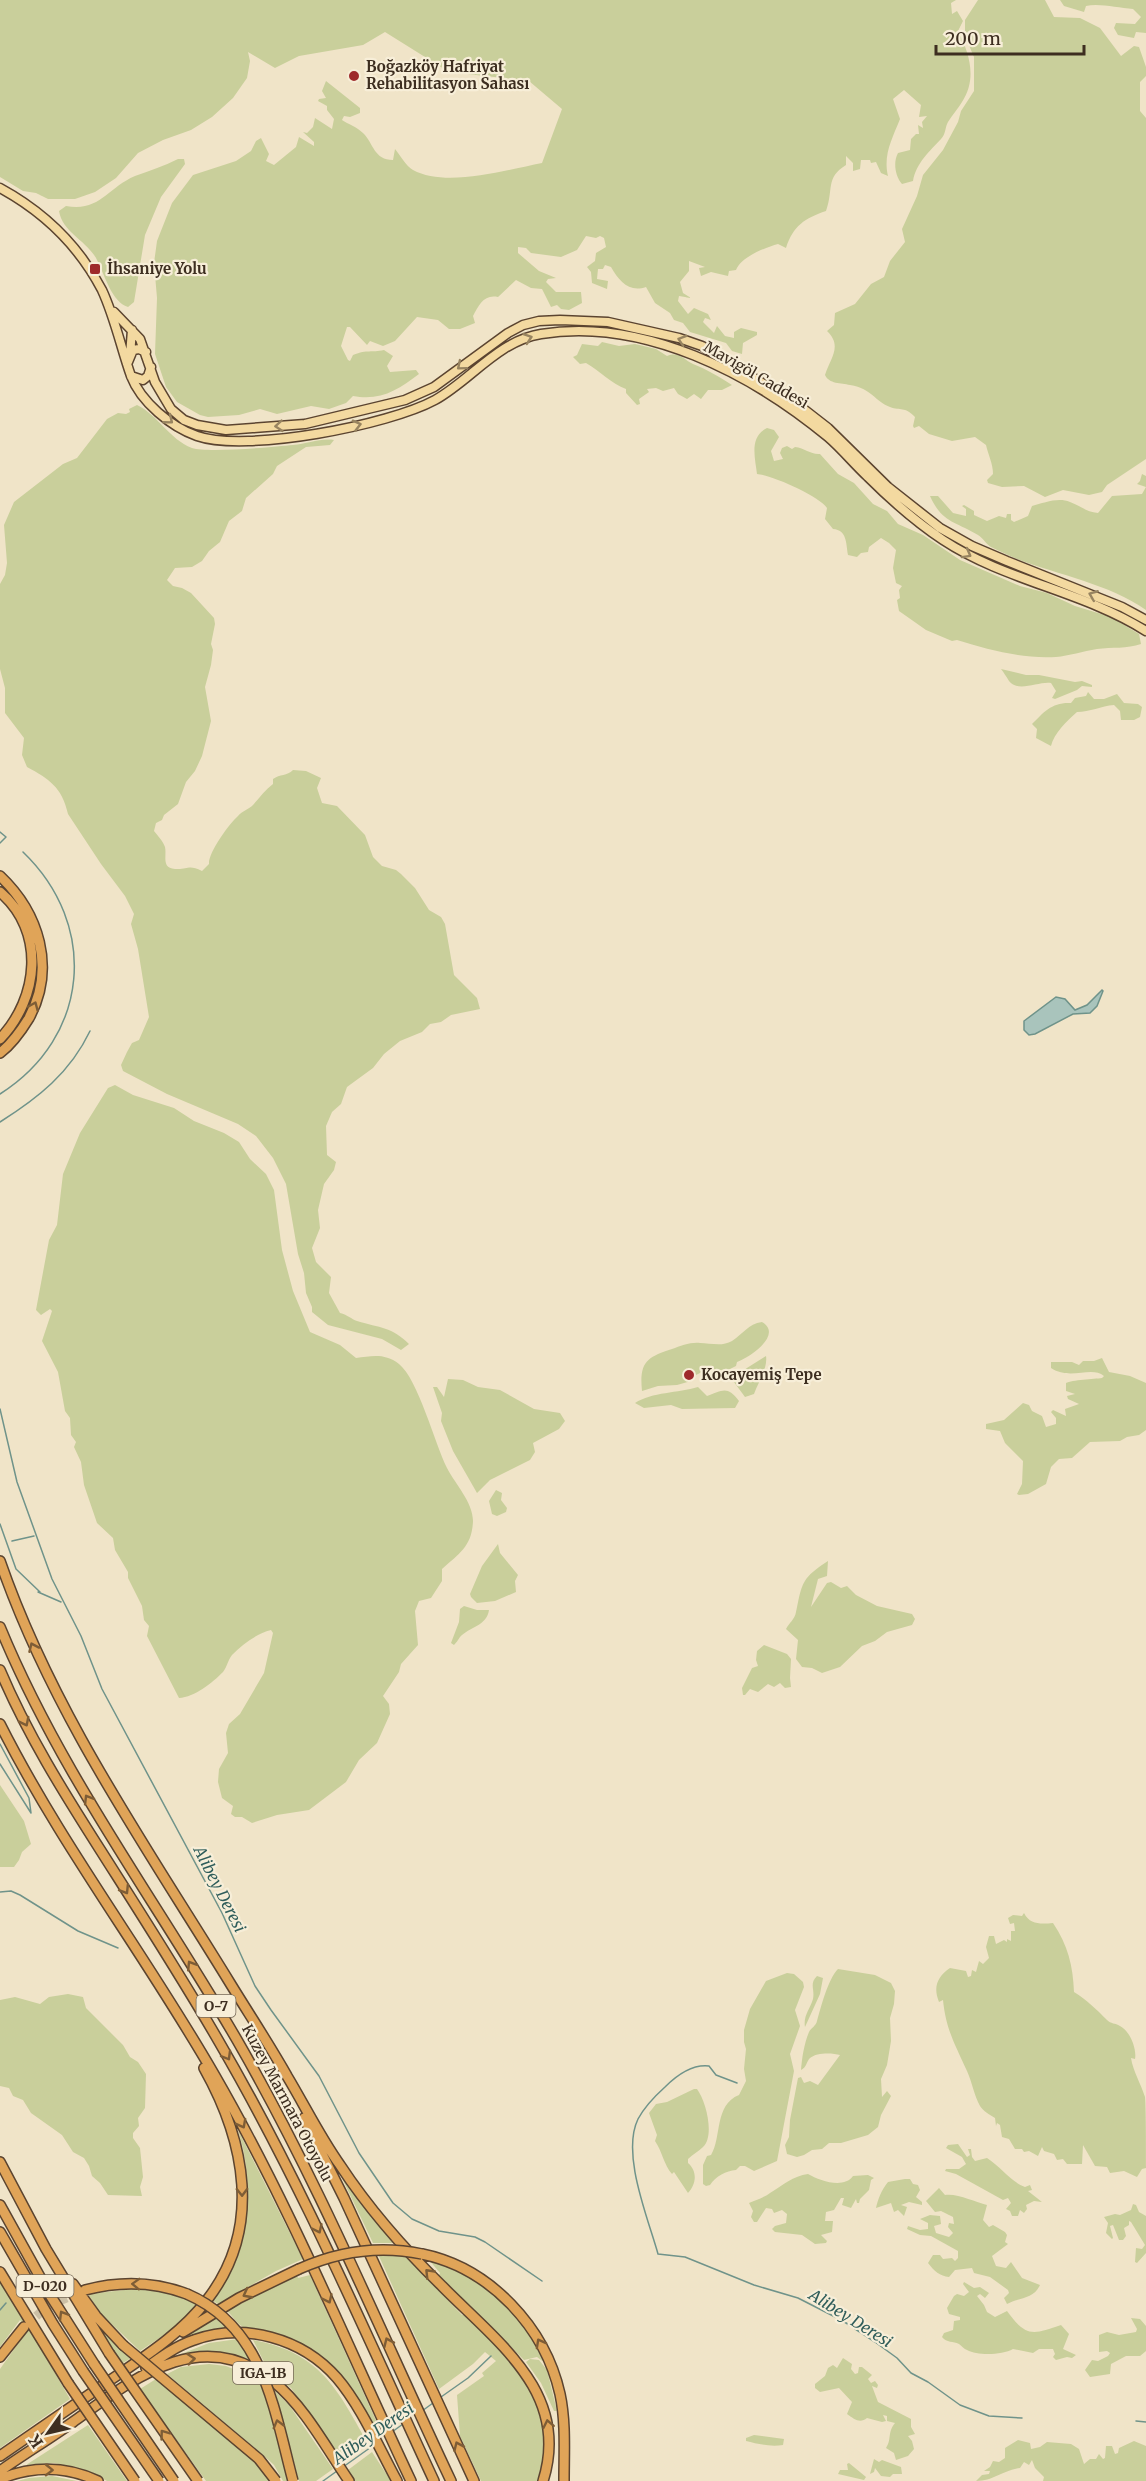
<svg xmlns="http://www.w3.org/2000/svg" width="1146" height="2481" font-family="Merriweather,serif">
<style>
.green{fill:#c9cf9b}
.water{fill:#a9c4bc;stroke:#6f938a;stroke-width:1.5}
.lines{fill:none;stroke-linecap:round;stroke-linejoin:round}
.stream{stroke:#6f938a;stroke-width:1.5}
.highway-tunnel{stroke:#ccc0a6;stroke-width:9;stroke-dasharray:9 4.5;stroke-linecap:butt}
.major-casing{stroke:#5b4430;stroke-width:11}
.highway-casing{stroke:#5b4430;stroke-width:12}
.major{stroke:#f3d9a0;stroke-width:8}
.highway{stroke:#e0a458;stroke-width:9}
.highway-bridge-casing{stroke:#5b4430;stroke-width:12;stroke-linecap:butt}
.highway-bridge{stroke:#e0a458;stroke-width:9}
.oneway{stroke:#988460}
.oneway2{stroke:#7e5d36}
.poi-dot{fill:#9e2a2b;stroke:#f7eed8;stroke-width:2}
.labels{text-anchor:middle;stroke-width:4.5;stroke-linejoin:round;paint-order:stroke}
.shield{fill:#f7eed8;stroke:#756857;stroke-width:1.5}
.shield-label{font-size:14px;font-weight:bold;fill:#3d2e20}
.poi-label{font-size:15px;font-weight:bold;fill:#3d2e20;stroke:#f7eed8;text-anchor:start}
.street-label{font-size:15px;fill:#3d2e20;stroke:#f7eed8}
.water-label{font-size:16px;font-style:italic;fill:#2f5d5a;stroke:#f7eed8}
</style>
<rect width="100%" height="100%" fill="#f0e4c8"/>
<path class="green" d="M0 0H956L951 3 952 14 957 11 963 21 958 31C970 54 977 79 962 102 958 109 952 115 948 122 945 127 946 134 941 139 930 151 916 163 913 181L902 184C895 176 893 162 898 153L910 150 911 139 916 134H919L918 125 923 128 922 122 927 116 919 117 921 105 904 90 893 99 900 119C892 139 883 155 888 176L881 173 876 162 871 163 870 160H861L860 169 853 171V163L846 156V165C825 178 834 189 826 211 805 218 793 226 786 248L778 244C764 248 741 257 736 270L729 271 728 276 711 272 701 276 699 268 705 267 689 261V271L680 282 683 293 691 298 679 296 678 301 688 314 694 308 708 314 711 320 705 318 703 322 714 333 717 326 725 336 734 338V332L741 328 757 332V335L743 343 742 354 732 351 726 343 690 332 683 323 674 320 670 313 655 303 646 287C629 293 619 281 611 267L605 265 603 269H598L597 279 608 281 607 289 592 283 591 272 587 267 595 261 596 253 606 247 604 238 600 236 596 238 586 236 577 250 561 257 531 253 526 248 518 247V253L539 271 556 278 548 279 546 282 556 292H581L582 303 569 310 561 309 557 305 551 307 542 289 531 288 516 280 498 297C484 294 479 305 473 316L475 323 460 329H449L438 320 417 317 395 341 383 346 370 341 367 345 350 327H347L341 346 348 360 350 361 353 355C368 349 371 353 384 350L393 356 387 366 390 372 416 370 419 374C398 390 381 401 353 396L346 403 329 409 311 406 277 414 260 409 239 415 208 417 200 415 177 402 166 387 155 354 157 298 154 263 157 241 172 203 193 175 236 161 251 151 256 141 261 138 269 154 266 161 274 165 296 147 299 137 314 146V142L303 132 307 133 313 127 315 118 332 129 334 119 327 110V106L318 101 319 99 326 98 322 91 326 81 360 108V113L350 117 344 116 342 120C348 124 357 127 363 133 374 144 374 160 393 160L395 149C400 155 406 166 413 170 446 188 506 170 542 163L562 109 529 81 449 72 385 32 363 45 299 56 275 68 248 52 250 61 247 78 233 98 212 117 191 130 163 140 138 153 116 178 95 192 75 199H48L36 193 23 191 0 177Z
M978 0H1045L1054 17 1080 18 1100 28 1121 56 1134 46 1139 47 1146 67V76L1140 82V111L1146 118V459L1107 485 1102 492 1089 495 1063 490 1045 497 1024 486 1002 487 988 483 987 480 993 474C993 464 988 454 986 445L975 437 952 441 929 434 919 426 914 428 913 426 915 417C904 406 901 411 890 407 874 401 873 389 850 385 841 383 829 384 825 375 830 359 843 346 827 331L834 325 835 313 855 304 871 284 884 277 890 261 905 242 902 229 917 196 923 175 943 150 958 122 961 111 974 91V57L965 36V20Z
M1060 0H1146V33L1136 32 1134 38 1118 35 1114 28 1116 23 1135 24 1141 17 1133 9C1118 8 1099 3 1086 6L1084 12 1064 6Z
M178 159H184L185 164 161 197 145 235 134 302 128 307C112 302 105 276 98 262 89 241 63 234 59 211L66 206C100 212 107 188 135 176 149 171 164 166 178 159Z
M602 342 619 346 635 344 656 349 667 356C679 351 683 359 693 364 708 370 718 376 732 385L722 390H708L701 399 694 394 687 399 678 394 674 388 663 391 656 388 647 389 649 392 639 399 640 404 637 405 626 393V389C612 384 600 371 586 363L580 364 573 357 577 355 582 344 598 346Z
M137 405C158 415 169 439 192 448 208 453 273 447 293 445 307 444 320 438 334 440L330 445 306 447 277 466 273 474 246 498 242 511 229 521 220 542 209 551 202 561 192 567 175 568 167 580 173 586 182 588 191 593 214 618 215 624 211 644 213 650 211 665 205 687 211 721 202 756 195 771 186 782 178 804 164 815 162 820 156 823 154 831C157 835 163 841 165 847 167 856 161 868 175 869 188 870 188 864 202 871L209 864C208 853 229 824 238 816 242 811 249 809 253 805 260 797 265 790 273 784V779C280 774 287 776 293 770L306 771 321 778 317 788 322 803 337 806 365 835 373 857 382 866 396 870 401 874 415 888 429 910 441 917 445 924 454 975 477 998 480 1009 451 1015 441 1022 430 1024 422 1032 400 1041 384 1054 373 1068 347 1087 341 1104 332 1112 326 1126 327 1155 336 1162 334 1170 324 1184 318 1210 320 1228 312 1248 316 1262 331 1277 329 1293 340 1313C348 1315 351 1319 357 1321 380 1328 392 1327 409 1344L401 1350 382 1339 328 1325 312 1312V1307L306 1293 304 1273 298 1254 286 1184 273 1158 256 1136 238 1124 167 1094 123 1071 121 1065 127 1052 132 1043 139 1040 149 1017 138 949 131 924 134 914 125 896 101 864 68 814C62 787 49 779 27 767L22 755 24 738 5 713V688L0 669V584L5 575 7 563 4 525 14 502 63 464 77 458 107 419 118 413 126 414 130 412 129 409Z
M767 428 774 430 779 437 771 451 774 461 783 459 780 453 782 448 787 446 792 449 795 447C805 448 811 455 820 454L838 474 854 483 873 504 887 511 898 524 923 535 960 560 1020 586 1047 593 1075 606 1111 617 1139 634 1141 644C1127 649 1112 647 1097 649 1083 651 1069 656 1056 657 1022 659 989 650 957 640L952 641 926 630 899 611 897 600 900 598 899 590 902 586 896 583 893 568 896 550 889 543 881 538 869 547 868 552 861 553 857 557 848 555C846 543 847 530 833 529L825 519 827 508C819 496 771 475 757 474 755 457 749 437 767 428Z
M1142 474 1146 476V610C1109 584 1059 575 1017 559 1008 555 999 551 991 547 986 544 983 538 978 535 955 521 942 523 930 496H938L953 513 966 516V509L962 506 964 505 974 511V515L987 521 999 516 1006 518 1007 514H1011V520L1014 522 1028 516 1032 506C1044 503 1058 497 1070 502 1081 506 1086 512 1098 513L1112 496 1142 494 1146 487 1137 484 1140 481Z
M1001 669 1026 675H1039L1075 682 1082 681 1092 685V687L1082 686 1077 690 1055 699 1052 698 1056 691 1051 683C1039 681 1018 693 1009 681 1006 676 1004 673 1001 669Z
M1088 692 1094 699H1104L1117 694 1124 703 1138 704 1142 707 1140 717 1134 720H1121L1120 711 1114 705C1101 706 1090 712 1077 712 1067 721 1054 733 1051 746L1036 738 1037 729 1032 724C1044 712 1052 702 1071 703L1075 698 1086 696Z
M115 1085 133 1095 174 1108 194 1121 224 1133 239 1142 250 1159 266 1174 274 1190 282 1250 293 1291 310 1332 340 1345 356 1358C372 1356 385 1353 399 1364 418 1379 435 1444 447 1468 455 1484 473 1502 473 1521 472 1546 460 1553 442 1569V1581L431 1598 419 1601 415 1611 418 1645 401 1664 399 1672 383 1696 389 1704 390 1714 377 1743 359 1760 346 1782 309 1810 277 1815 252 1823 242 1817H235L231 1814 233 1806 222 1798 218 1782 219 1769 228 1753 226 1733 229 1724 240 1714 264 1673 273 1633 271 1630C256 1634 243 1644 232 1655 228 1660 227 1667 223 1672 212 1683 195 1697 179 1698L147 1636 149 1626 144 1620 142 1606 128 1578V1572L115 1550 113 1538 97 1523 84 1485 81 1462 74 1447 76 1442 71 1435 70 1418 65 1411 58 1372 42 1341 52 1311 50 1309 41 1315 36 1310 49 1240 57 1225 63 1174 80 1133 108 1088Z
M762 1322C783 1334 751 1357 737 1362L736 1366 728 1370 704 1371 696 1375 691 1381 677 1385 658 1386 642 1391C639 1362 647 1357 672 1349 681 1346 690 1342 700 1343 710 1343 722 1347 732 1341 743 1334 748 1324 762 1322Z
M766 1356C768 1368 758 1383 754 1394L745 1397 731 1378Z
M1102 1358 1109 1372 1130 1376 1146 1383V1430L1139 1435 1127 1437 1120 1441 1090 1442 1072 1458 1059 1459 1051 1467 1046 1484 1028 1494 1019 1495 1017 1494 1022 1484 1023 1461 1005 1443 1000 1431 986 1429V1424L1004 1420 1023 1403 1029 1405 1032 1411 1042 1416 1046 1427 1056 1424V1418L1051 1412 1053 1410 1066 1416 1065 1409 1079 1404 1068 1399 1067 1396 1075 1394 1066 1391V1383C1072 1380 1094 1379 1102 1378L1104 1376C1091 1365 1071 1381 1051 1368V1362H1072L1079 1365 1083 1361H1094Z
M448 1379 463 1380 478 1387 500 1390 534 1409 560 1413 565 1421 559 1429 533 1443 535 1452 530 1460 490 1480 477 1493 453 1451 441 1421 442 1413 433 1387H437L444 1397Z
M698 1387 707 1396C722 1391 727 1385 739 1401L735 1408 682 1409 671 1405 644 1408 635 1403C652 1392 678 1393 698 1387Z
M496 1490 502 1493 501 1500 507 1508 506 1512 497 1516 492 1514 489 1501Z
M498 1544 500 1553 518 1575 515 1581 516 1592 495 1601 477 1603 471 1597 470 1594 482 1566Z
M828 1561 827 1576 818 1579 811 1607 827 1583 831 1582 841 1588 847 1586 856 1595 877 1606 912 1614 915 1619 912 1625 887 1632 875 1641 862 1646 840 1667 822 1673 812 1668 802 1667 796 1659 798 1640 786 1629C789 1623 795 1619 796 1612 802 1582 802 1578 828 1561Z
M464 1606 477 1610H489C487 1626 469 1627 460 1637 458 1640 456 1643 454 1645L451 1643 459 1622 460 1609Z
M764 1645 787 1654 791 1659 790 1678 791 1687 785 1688 780 1683 774 1687 768 1684 758 1692 750 1689 745 1695H743L742 1688 752 1668 758 1666 756 1660 757 1651Z
M0 1785 24 1821 31 1844 22 1852 19 1860 14 1867H0Z
M1024 1913C1030 1925 1041 1924 1053 1923 1068 1945 1073 1966 1074 1992 1087 2000 1096 2009 1107 2020 1111 2024 1115 2023 1120 2026 1130 2031 1137 2049 1135 2059L1131 2058C1133 2071 1141 2084 1145 2097 1146 2108 1146 2153 1146 2168L1142 2169 1137 2177 1124 2171 1110 2173 1107 2167 1095 2166 1083 2145 1082 2164H1067L1063 2159 1057 2160 1054 2154 1044 2151 1042 2147 1038 2156 1029 2151 1024 2152 1022 2149H1015L1009 2139 1002 2137 1000 2125 997 2123 996 2126 995 2118C990 2115 983 2111 980 2106 974 2095 972 2082 967 2071 955 2044 946 2030 943 2000L939 2002C933 1987 937 1977 950 1968L966 1971 968 1977 971 1976 972 1970 976 1972 979 1961 983 1964 989 1958 986 1947 989 1936H994L996 1944 1004 1940 1007 1942V1939L1011 1941V1931H1015L1014 1923 1010 1924 1008 1918 1013 1915 1022 1916Z
M838 1969 875 1975 891 1983 895 1991 894 2004 890 2018 891 2041 887 2065 881 2079 882 2097 887 2091 891 2096 881 2115 878 2127 868 2135 841 2143H829L822 2149 812 2150 804 2155 797 2157 787 2154 785 2145 789 2137 790 2120 798 2078 801 2077 804 2083 810 2081 818 2085 840 2055C833 2053 817 2052 810 2058 806 2062 807 2067 801 2070 802 2058 804 2044 809 2032 811 2028 816 2026 817 2021 821 2007 828 1979 838 1969Z
M787 1973 794 1974 803 1982 804 1987 795 2010 800 2026 790 2054 794 2071 777 2161 754 2171 745 2166H740L736 2170C726 2171 716 2176 710 2185L706 2186 703 2184V2165L707 2156 711 2155C722 2137 714 2105 739 2095L746 2081 744 2069 746 2049 744 2042V2030L750 2009 766 1981Z
M817 1976 823 1978 820 1994 805 2027C803 2016 810 2009 813 1999 815 1989 809 1984 817 1976Z
M68 1994 83 1997 86 2008 123 2045 130 2057 138 2062 146 2074 145 2108 138 2118 139 2126 133 2133V2138L140 2148 143 2177 140 2187 142 2196 108 2195 100 2183 92 2176 89 2166 84 2158 73 2152 62 2135 31 2113 23 2100 13 2096 9 2088 0 2086V2000L15 1997 40 2004 49 1997Z
M694 2089H697C706 2101 715 2136 703 2147 698 2152 693 2154 688 2159V2163C698 2172 696 2184 688 2193L674 2172 672 2174C664 2165 662 2151 655 2141L657 2135 649 2113 656 2104 667 2102Z
M238 2130 303 2259 276 2271 218 2304 213 2301C249 2253 256 2186 238 2130Z
M958 2144 967 2157 970 2155 968 2149H971L972 2157 975 2161 987 2158C1001 2167 1011 2182 1025 2187L1030 2185 1032 2190 1028 2191 1042 2202 1034 2201 1026 2205 1027 2209 1024 2213 1020 2210 1018 2216H1012L1010 2211 1006 2209 1011 2203 1008 2198 1003 2200 956 2174 945 2171 946 2169H959L966 2164 962 2157 946 2148 948 2145Z
M808 2174C820 2181 844 2189 853 2176L868 2175 874 2178 871 2180 869 2190 860 2199 859 2203H857L856 2199 851 2208 842 2205 844 2198H841L834 2210 826 2212 825 2221H833L832 2232 821 2235 827 2241 826 2243 815 2244 802 2235 775 2232 772 2229 775 2226 786 2223 787 2214 782 2210 774 2213 772 2209 766 2208 757 2222H754L751 2217 753 2211 749 2203C756 2200 765 2197 770 2193 783 2185 793 2176 808 2174Z
M341 2176 393 2243H373Z
M905 2179H910L913 2184 918 2185 920 2190 916 2197 922 2202V2205L909 2202 901 2205 907 2207 904 2216 898 2210 894 2212 891 2203 876 2208C878 2199 881 2191 888 2182Z
M939 2188 945 2195C957 2193 975 2202 987 2205L983 2220 989 2227 993 2225 1005 2232 1007 2235 1005 2242 1008 2244 992 2256 996 2266 1006 2268 1011 2262 1022 2278 1040 2285C1034 2299 1020 2297 1007 2304L1004 2298 1009 2293 1008 2290 990 2277 974 2273 972 2268 955 2270 949 2277C940 2276 934 2271 928 2263L933 2255H940L943 2259 952 2258 955 2261 958 2258V2251L931 2236 920 2235 907 2229 908 2226 920 2230 928 2229V2223L920 2219 930 2215 940 2216 941 2224 934 2226 936 2233 949 2237 953 2233 948 2227 949 2223 954 2224 953 2217 941 2211 935 2212 926 2201Z
M1133 2204 1136 2205 1139 2212 1146 2216V2253L1137 2263 1135 2262 1136 2248 1142 2249 1145 2245 1131 2222 1129 2221V2225L1124 2228 1126 2236 1123 2240H1119L1113 2225 1110 2226 1113 2238 1112 2239 1106 2233 1108 2223 1104 2217 1115 2214 1120 2215 1131 2210Z
M378 2254 405 2255 462 2315H466L506 2355 534 2395 545 2427V2443L544 2457 537 2481H481L460 2436 457 2395 484 2376 482 2373 496 2361 485 2352 473 2364 439 2389Z
M429 2260C486 2277 519 2311 545 2363L537 2357 524 2360 439 2275 440 2273Z
M296 2274 298 2278 310 2275 379 2427 374 2430C349 2386 330 2352 279 2334 271 2331 248 2330 243 2327 237 2324 232 2315 227 2311Z
M0 2278 70 2399 0 2448V2369L27 2331 20 2320 0 2347Z
M964 2282 974 2288 980 2287 989 2293 985 2298 980 2294 977 2296 984 2305 987 2312 995 2317 1007 2311C1026 2337 1032 2335 1061 2325L1069 2334 1063 2349 1076 2355 1072 2358 1067 2357 1056 2360 1053 2357 1055 2354 1053 2349H1039L1033 2353 1013 2349C1002 2355 978 2356 967 2350 964 2349 962 2346 959 2344 953 2341 947 2343 942 2337L944 2333 953 2330 954 2321 960 2320V2317L949 2314 947 2308 954 2296 957 2294 964 2296 969 2292 963 2284Z
M133 2289 158 2291 178 2296 179 2295 197 2304 176 2327 140 2351 100 2313 88 2294Z
M217 2317 230 2328 167 2348Z
M1131 2318 1140 2319 1146 2326V2351L1140 2356H1126L1111 2364 1110 2374 1090 2377 1085 2370 1092 2360 1098 2361 1108 2356 1110 2353 1107 2351 1099 2352V2335L1107 2332 1119 2335 1136 2332 1137 2329Z
M107 2333 131 2358 123 2363 103 2335Z
M238 2339 253 2362 226 2354 176 2356 209 2343Z
M253 2340C319 2352 337 2388 367 2442L341 2460 291 2388 269 2372Z
M843 2358 852 2364 851 2369 855 2374 858 2373 859 2367H862L872 2375 868 2379 871 2383 875 2381 878 2385 877 2388 872 2386 878 2402 911 2419V2427L915 2434 908 2436 912 2441 914 2449 908 2456 896 2460 894 2453 886 2448C892 2439 887 2433 895 2423L887 2421V2416L883 2415 886 2421 882 2422 867 2418C860 2424 854 2419 847 2414L852 2402 839 2388 820 2392 815 2388V2384L825 2376 828 2368 833 2365 837 2368Z
M530 2359 539 2360 547 2370 557 2411H554L541 2383 526 2362Z
M209 2364 226 2366 261 2380 288 2481H283L274 2465 262 2454 167 2374 181 2367Z
M156 2379 257 2463 272 2481H206L140 2389Z
M275 2391 289 2405 333 2469 316 2481H299Z
M88 2425 127 2481H107L88 2471 69 2466 53 2463 26 2465Z
M754 2435 784 2439 783 2445C770 2447 758 2444 746 2441V2438Z
M1018 2440 1030 2443 1031 2449 1040 2447 1047 2442 1071 2444 1079 2449 1084 2464 1090 2459H1096L1099 2454 1103 2459 1105 2458 1106 2446H1112L1115 2454 1118 2453 1119 2448 1134 2441 1146 2446V2481H1043L1044 2477 1035 2468 1032 2460 1029 2465 1024 2462 1020 2468C1001 2471 994 2481 976 2481L982 2475 989 2474 990 2471H984L990 2467 993 2461 999 2462 1005 2458V2448Z
M372 2452 391 2481H355L348 2470Z
M874 2459 879 2462 882 2460 901 2467 902 2474H893L890 2477 881 2476 875 2468 874 2472 870 2474Z
M849 2463 866 2477 864 2480 838 2474 840 2470H848L847 2464Z
M52 2476 77 2481H17L29 2478Z"/>
<path class="water" d="M1102 990 1103 991 1097 1006 1090 1013 1073 1014 1035 1034 1029 1035 1024 1030V1021L1056 997 1065 999 1075 1010 1087 1005Z"/>
<g class="lines">
<path class="stream" d="M0 832 6 837 0 843
M0 1094C90 1037 99 925 23 852
M0 1122C38 1098 70 1073 90 1031
M0 1409 17 1482 52 1579 81 1636 102 1689 222 1913 255 1986 271 2010 319 2076 359 2153 393 2203 412 2219 439 2231 475 2237 485 2242 542 2281
M0 1524 16 1569 40 1592
M12 1541 34 1536
M38 1592 61 1602
M0 1744 29 1798 31 1813 0 1764
M0 1892 11 1891 20 1895 78 1931 118 1948
M737 2083 716 2075 709 2066C692 2064 676 2076 665 2087 655 2096 645 2106 638 2119 621 2154 648 2218 658 2254L685 2257 754 2285 798 2298 843 2321 875 2342 897 2358 911 2373 928 2382 960 2405 989 2416 1022 2418
M0 2310 6 2303
M441 2397 468 2378 491 2356
M422 2411 433 2403
M1136 2421 1146 2422
M392 2432 403 2424
M343 2467 374 2445
M323 2481 337 2471"/>
<path class="highway-tunnel" d="M26 2325 48 2306 80 2292"/>
<defs>
<path id="major" d="M0 188C44 212 79 246 102 290 115 318 121 348 131 376 141 402 171 427 197 436 246 453 389 425 435 400 471 380 498 341 541 334 643 317 752 374 828 437 842 449 854 464 868 477 891 500 916 522 943 540 1005 581 1083 591 1146 631
M114 312 140 339 155 382 171 409 184 420 197 425 226 430 305 424 405 400 434 387 508 333 523 325 539 321 560 320 608 322 679 338 702 346 801 407 828 428 888 487 940 528 972 546 1007 561 1122 607 1146 620
M130 355 132 330
M128 362 133 350 139 349 146 352
M131 376 143 380 148 376 151 367"/>
<path id="highway" d="M0 876C39 913 56 968 29 1018 21 1031 12 1044 0 1053
M0 892C46 931 39 998 0 1039
M0 1561C53 1714 146 1846 230 1983 249 2014 269 2044 287 2076 305 2106 320 2137 340 2165 369 2209 404 2249 442 2286 497 2342 571 2393 543 2481
M0 1627C61 1775 157 1902 237 2040 319 2182 381 2333 451 2481
M0 1670C27 1734 64 1793 101 1851 141 1914 181 1976 218 2040 301 2182 365 2332 434 2481
M0 1724C62 1847 147 1957 215 2076 290 2206 347 2345 411 2481
M304 2118 344 2198 474 2481
M0 2162 46 2249 109 2353
M0 2205 50 2295 94 2364
M0 2232 53 2324 83 2371
M422 2254C490 2268 545 2327 560 2394 566 2422 564 2452 564 2481
M0 2272 68 2383
M73 2284 96 2316 123 2345
M85 2290C119 2281 153 2281 187 2294
M183 2332 239 2298 299 2269
M0 2357 24 2327
M146 2368C161 2357 176 2346 194 2340 244 2322 302 2338 337 2378 361 2406 379 2448 397 2481
M0 2456C36 2431 73 2406 109 2381 144 2357 181 2334 207 2300 263 2228 245 2141 204 2068
M0 2471C24 2454 49 2439 73 2422 133 2379 202 2323 274 2382 304 2406 327 2449 349 2481
M0 2479C32 2466 66 2466 98 2481"/>
</defs>
<use href="#major" class="major-casing"/>
<use href="#highway" class="highway-casing"/>
<use href="#major" class="major"/>
<use href="#highway" class="highway"/>
<defs>
<path id="highway-bridge" d="M299 2269C339 2251 379 2245 422 2254
M187 2294C264 2327 274 2410 293 2481
M123 2345 259 2459 276 2481
M109 2353 198 2481
M94 2364 174 2481
M83 2371 159 2481
M68 2383 135 2481"/>
</defs>
<use href="#highway-bridge" class="highway-bridge-casing"/>
<use href="#highway-bridge" class="highway-bridge"/>
</g>
<defs><path id="oneway-chevron" d="M-2-3.5L2.5 0L-2 3.5" fill="none" stroke-width="1.6" stroke-linecap="round" stroke-linejoin="round" transform="scale(1.5)"/></defs>
<g class="oneway">
<use href="#oneway-chevron" transform="translate(528 338) rotate(-19)"/>
<use href="#oneway-chevron" transform="translate(682 340) rotate(-162)"/>
<use href="#oneway-chevron" transform="translate(461 366) rotate(140)"/>
<use href="#oneway-chevron" transform="translate(169 420) rotate(39)"/>
<use href="#oneway-chevron" transform="translate(357 425) rotate(-14)"/>
<use href="#oneway-chevron" transform="translate(279 426) rotate(175)"/>
<use href="#oneway-chevron" transform="translate(967 554) rotate(29)"/>
<use href="#oneway-chevron" transform="translate(1093 595) rotate(-158)"/>
</g>
<g class="oneway2">
<use href="#oneway-chevron" transform="translate(34 1006) rotate(-67)"/>
<use href="#oneway-chevron" transform="translate(33 1647) rotate(-114)"/>
<use href="#oneway-chevron" transform="translate(25 1722) rotate(63)"/>
<use href="#oneway-chevron" transform="translate(88 1799) rotate(-121)"/>
<use href="#oneway-chevron" transform="translate(125 1890) rotate(58)"/>
<use href="#oneway-chevron" transform="translate(191 1965) rotate(-122)"/>
<use href="#oneway-chevron" transform="translate(227 2056) rotate(60)"/>
<use href="#oneway-chevron" transform="translate(242 2124) rotate(62)"/>
<use href="#oneway-chevron" transform="translate(242 2192) rotate(89)"/>
<use href="#oneway-chevron" transform="translate(318 2229) rotate(65)"/>
<use href="#oneway-chevron" transform="translate(429 2273) rotate(-134)"/>
<use href="#oneway-chevron" transform="translate(136 2284) rotate(-178)"/>
<use href="#oneway-chevron" transform="translate(247 2294) rotate(152)"/>
<use href="#oneway-chevron" transform="translate(328 2299) rotate(65)"/>
<use href="#oneway-chevron" transform="translate(63 2315) rotate(-121)"/>
<use href="#oneway-chevron" transform="translate(388 2342) rotate(-114)"/>
<use href="#oneway-chevron" transform="translate(540 2343) rotate(-119)"/>
<use href="#oneway-chevron" transform="translate(191 2359) rotate(-6)"/>
<use href="#oneway-chevron" transform="translate(278 2424) rotate(-105)"/>
<use href="#oneway-chevron" transform="translate(548 2424) rotate(-101)"/>
<use href="#oneway-chevron" transform="translate(164 2434) rotate(-126)"/>
<use href="#oneway-chevron" transform="translate(458 2446) rotate(-114)"/>
<use href="#oneway-chevron" transform="translate(49 2470) rotate(1)"/>
</g>
<g class="poi-dot">
<circle cx="354" cy="76" r="6"/>
<rect x="89" y="263" width="12" height="12" rx="3"/>
<circle cx="689" cy="1375" r="6"/>
</g>
<g class="labels">
<g class="shield">
<rect x="196.5" y="1995" width="39" height="22" rx="4.5"/>
<rect x="16.5" y="2275" width="57" height="22" rx="4.5"/>
<rect x="233" y="2362" width="60" height="22" rx="4.5"/>
</g>
<g class="shield-label">
<text x="216" y="2011">O-7</text>
<text x="45" y="2291">D-020</text>
<text x="263" y="2378">IGA-1B</text>
</g>
<g class="poi-label">
<text x="366" y="72">Boğazköy Hafriyat<tspan x="366" dy="17">Rehabilitasyon Sahası</tspan></text>
<text x="107" y="274">İhsaniye Yolu</text>
<text x="701" y="1380">Kocayemiş Tepe</text>
</g>
<g class="street-label">
<text transform="translate(756 375) rotate(30)" y="5">Mavigöl Caddesi</text>
<text transform="translate(287 2103) rotate(62)" y="5">Kuzey Marmara Otoyolu</text>
</g>
<g class="water-label">
<text transform="translate(220 1889) rotate(63)" y="6">Alibey Deresi</text>
<text transform="translate(851 2318) rotate(32)" y="6">Alibey Deresi</text>
<text transform="translate(373 2433) rotate(-35)" y="6">Alibey Deresi</text>
</g>
</g>
<g transform="translate(48 2433) rotate(236)" stroke="#f7eed8" stroke-width="4.5" paint-order="stroke">
<path d="M0-4.5L10 22L0 15L-10 22Z" fill="#3d2e20"/>
<text y="-9" font-size="16" font-weight="bold" text-anchor="middle" fill="#3d2e20">K</text>
</g>
<path d="M936 45v9h148v-9" fill="none" stroke="#3d2e20" stroke-width="3"/>
<text x="945" y="45" font-size="18" fill="#3d2e20" stroke="#f7eed8" stroke-width="4.5" paint-order="stroke">200 m</text>
</svg>
